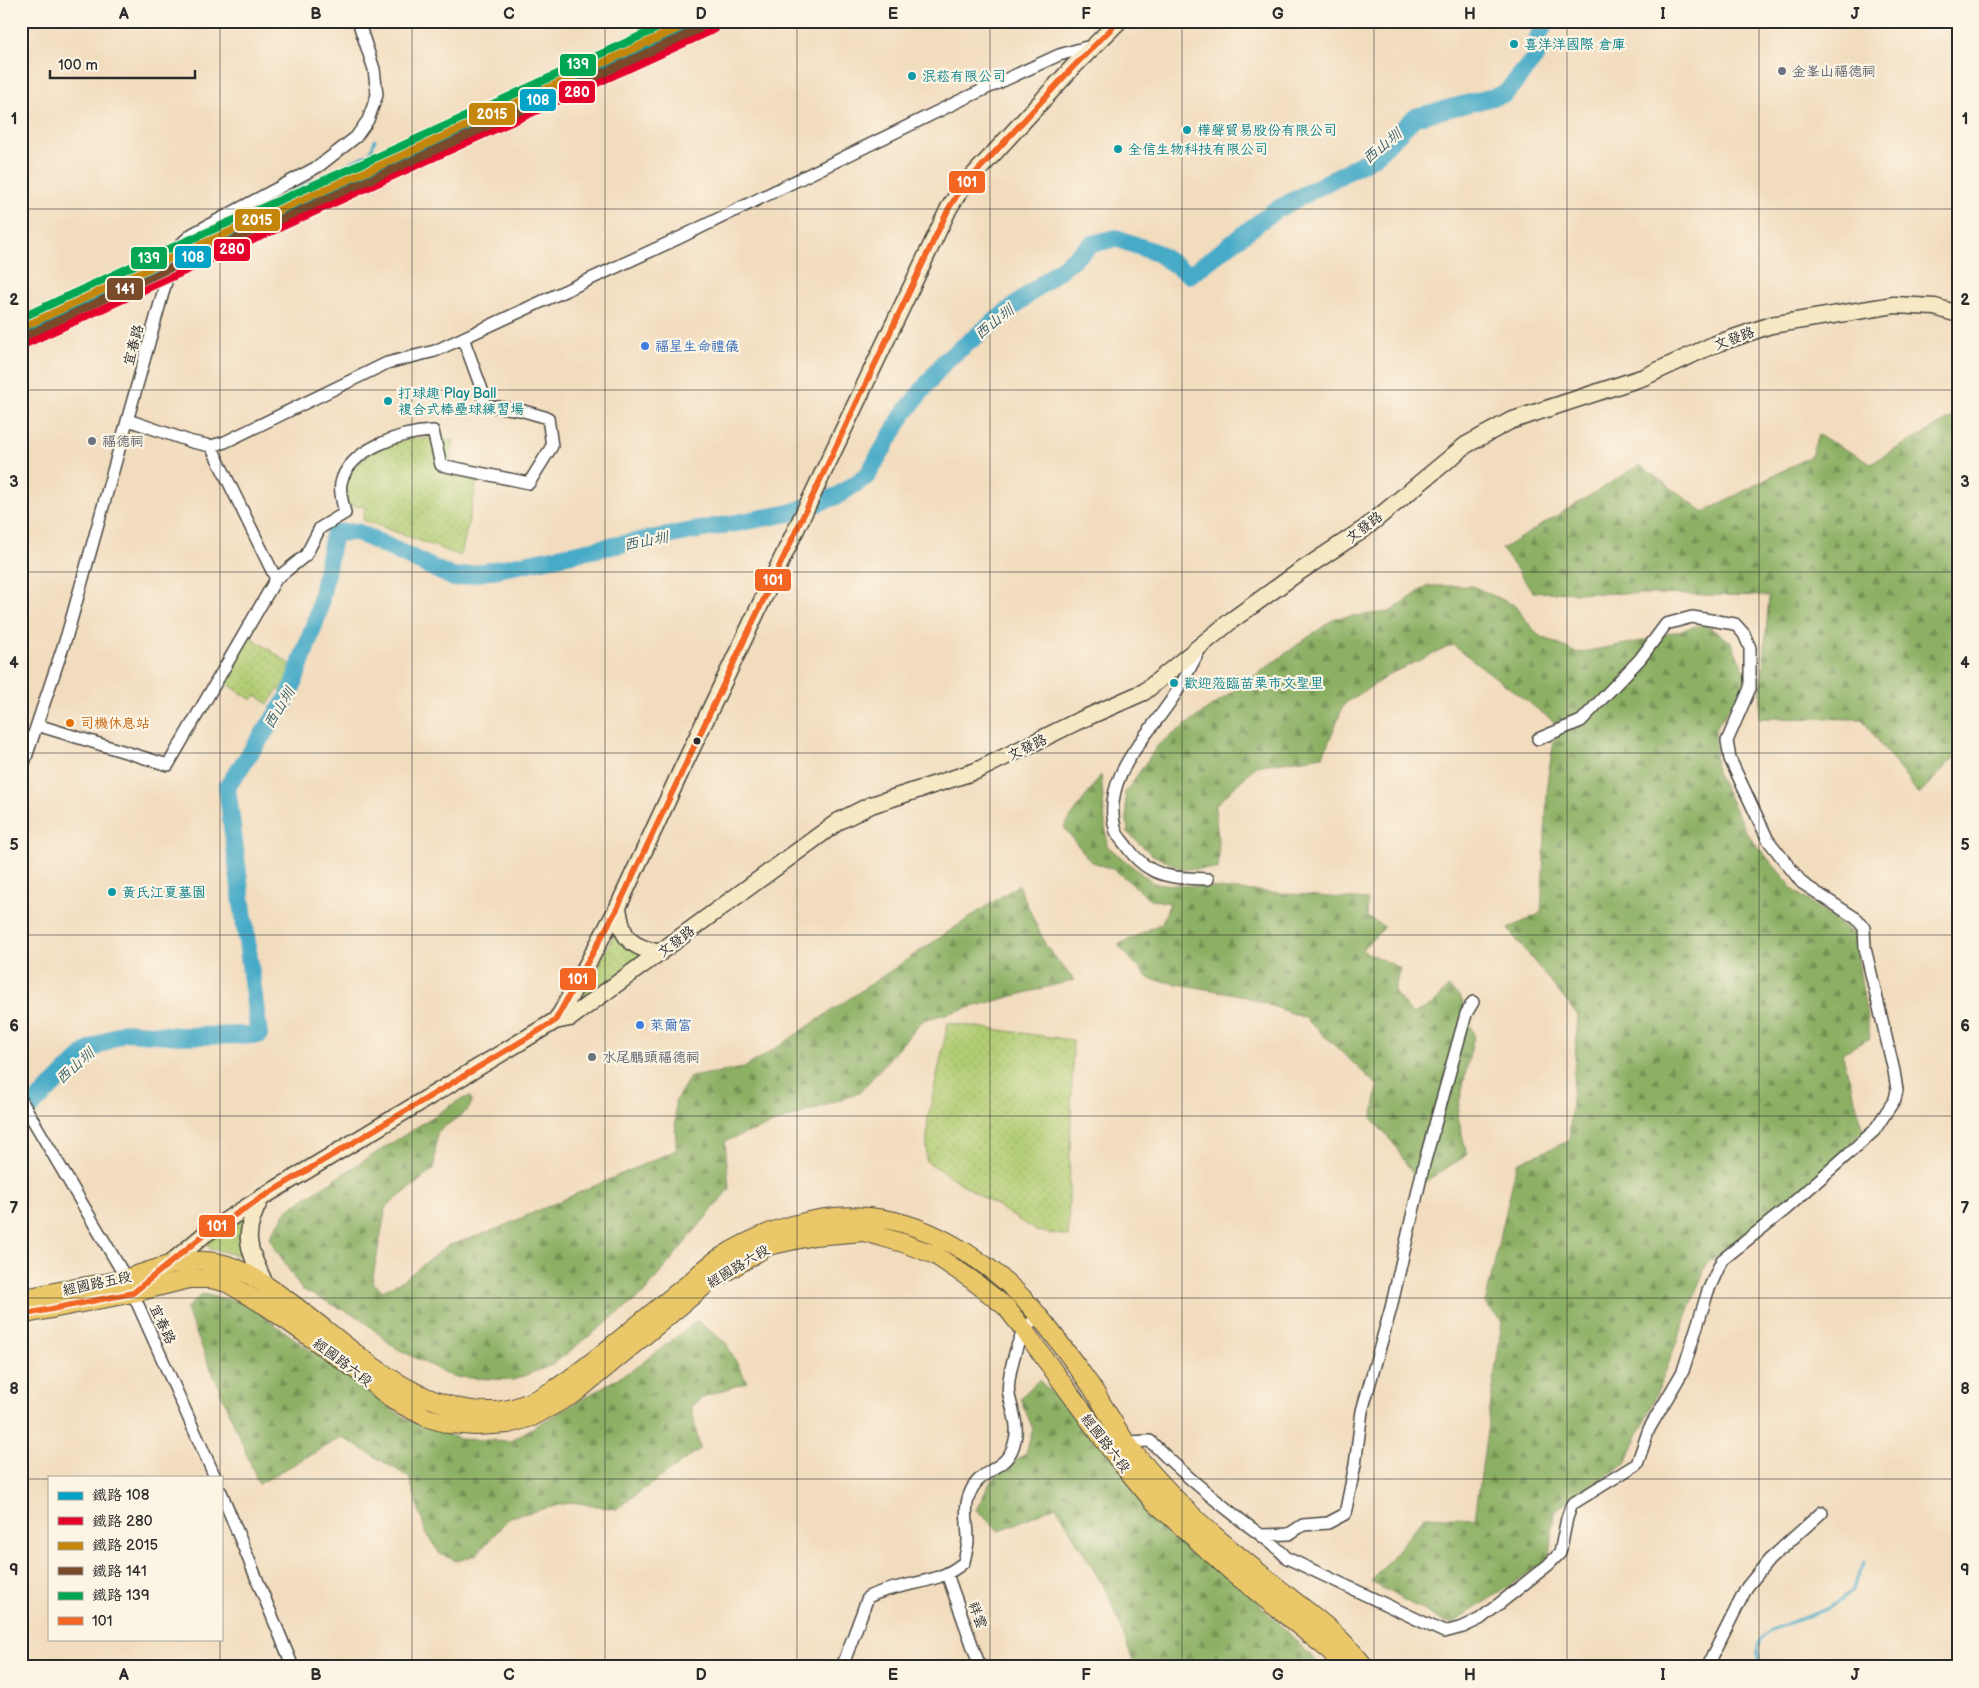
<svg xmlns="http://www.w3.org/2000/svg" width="1979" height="1688" font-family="'Balsamiq Sans','LXGW WenKai TC',sans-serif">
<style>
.grass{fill:url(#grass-dots);stroke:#6e7c4e}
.forest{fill:url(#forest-firs);stroke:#5c6e48}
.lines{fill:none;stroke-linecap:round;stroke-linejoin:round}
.stream{stroke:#47aac7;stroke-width:3}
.river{stroke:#47aac7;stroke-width:18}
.street-casing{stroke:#494641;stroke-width:14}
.secondary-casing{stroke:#494641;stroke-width:19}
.primary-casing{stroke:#494641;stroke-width:20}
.street{stroke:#fff;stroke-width:11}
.secondary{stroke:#f7e9c3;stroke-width:16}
.primary{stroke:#eac769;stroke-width:18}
.bus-1-casing{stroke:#fcf5e5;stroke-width:10}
.bus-1{stroke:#f26522;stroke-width:6}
.rail-1-casing{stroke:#fcf5e5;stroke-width:11}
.rail-2-casing{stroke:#fcf5e5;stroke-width:11}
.rail-3-casing{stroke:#fcf5e5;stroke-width:11}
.rail-4-casing{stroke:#fcf5e5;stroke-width:11}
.rail-5-casing{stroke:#fcf5e5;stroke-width:11}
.rail-1{stroke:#02a3c6;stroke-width:8}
.rail-2{stroke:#e4002b;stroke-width:8}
.rail-3{stroke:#c4870b;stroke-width:8}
.rail-4{stroke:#7a4b2a;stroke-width:8}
.rail-5{stroke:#00a651;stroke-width:8}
.grid{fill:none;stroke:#2b2b2b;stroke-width:1;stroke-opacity:0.55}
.culture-dot{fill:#0f9aa8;stroke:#fcf5e5;stroke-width:2}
.worship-dot{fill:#6b7280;stroke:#fcf5e5;stroke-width:2}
.shop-dot{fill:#3f7fe0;stroke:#fcf5e5;stroke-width:2}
.food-dot{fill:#e8710a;stroke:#fcf5e5;stroke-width:2}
.bus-dot{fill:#2b2b2b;stroke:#fcf5e5;stroke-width:2}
.labels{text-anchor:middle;stroke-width:4.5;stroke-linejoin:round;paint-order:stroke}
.culture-label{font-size:14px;fill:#0d838f;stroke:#fcf5e5;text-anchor:start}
.worship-label{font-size:14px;fill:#5b616d;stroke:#fcf5e5;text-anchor:start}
.street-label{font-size:14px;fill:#2b2b2b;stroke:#fcf5e5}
.shop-label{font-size:14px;fill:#366cbe;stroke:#fcf5e5;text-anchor:start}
.food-label{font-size:14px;fill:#c56008;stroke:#fcf5e5;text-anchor:start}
.water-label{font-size:15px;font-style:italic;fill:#365e69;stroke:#fcf5e5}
.line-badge{stroke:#fcf5e5;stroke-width:2}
.badge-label{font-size:14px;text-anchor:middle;font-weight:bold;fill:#fff}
.neatline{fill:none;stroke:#2b2b2b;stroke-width:2}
.grid-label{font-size:16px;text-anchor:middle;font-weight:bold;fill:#2b2b2b}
</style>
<defs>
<pattern id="grass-dots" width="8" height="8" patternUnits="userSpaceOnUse" patternTransform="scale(1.25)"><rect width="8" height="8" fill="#b1cc72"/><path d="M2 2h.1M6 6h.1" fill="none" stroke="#98af63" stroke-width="1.8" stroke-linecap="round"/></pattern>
<pattern id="forest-firs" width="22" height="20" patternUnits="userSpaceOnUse" patternTransform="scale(1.25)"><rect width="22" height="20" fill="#8cb064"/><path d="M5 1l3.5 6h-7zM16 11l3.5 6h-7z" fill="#738f53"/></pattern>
</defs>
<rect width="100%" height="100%" fill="#fcf5e5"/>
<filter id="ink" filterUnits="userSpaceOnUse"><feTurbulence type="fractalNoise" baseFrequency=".02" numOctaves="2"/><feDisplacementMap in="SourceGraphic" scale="10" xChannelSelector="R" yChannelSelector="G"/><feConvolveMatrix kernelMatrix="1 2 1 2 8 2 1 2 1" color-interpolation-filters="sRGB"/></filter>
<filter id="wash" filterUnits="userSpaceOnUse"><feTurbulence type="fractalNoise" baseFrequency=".0096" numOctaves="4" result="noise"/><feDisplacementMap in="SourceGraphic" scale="20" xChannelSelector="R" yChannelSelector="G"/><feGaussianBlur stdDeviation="1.12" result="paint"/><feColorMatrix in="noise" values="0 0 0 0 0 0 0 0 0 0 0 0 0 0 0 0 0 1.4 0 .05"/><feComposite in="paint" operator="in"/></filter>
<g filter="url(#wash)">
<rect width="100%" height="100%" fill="#f2dcbe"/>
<path class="grass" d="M412 438 454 440 449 470 478 478 461 556 363 520 365 507 348 505 345 481 349 471 379 447Z
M248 635 296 668 280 691 278 690 268 704 256 695 252 700 221 680Z
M618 927 647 954 587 996 584 994Z
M948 1023 1073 1040 1068 1236 1036 1231 926 1161 928 1118Z
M249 1216 247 1257 210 1249 208 1244 210 1240Z"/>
<path class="forest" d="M1958 414V753L1919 795 1862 719 1759 718 1769 596 1533 592 1502 549 1640 465 1704 512 1811 456 1818 435 1871 463Z
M1427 586H1472L1514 605 1538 635 1577 653 1642 641 1704 624 1731 642 1748 679 1715 729 1716 772 1748 835 1796 892 1854 934 1870 1038 1842 1053 1864 1131 1806 1186 1707 1263 1663 1378 1626 1463 1554 1511 1550 1559 1450 1625 1371 1582 1425 1516 1475 1518 1502 1322 1485 1304 1517 1163 1569 1141 1578 1016 1508 929 1541 913 1548 776 1557 724 1453 645 1392 673 1344 704 1323 756 1256 766 1215 806 1219 854 1218 869H1182L1151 854 1128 833 1125 793 1158 745 1335 618 1390 612Z
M1101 775 1107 846 1153 883 1368 900 1367 917 1385 927 1361 950 1400 968 1394 992 1412 1014 1431 1006 1448 987 1461 998 1474 1035 1457 1113 1467 1155 1420 1185 1393 1143 1372 1119 1378 1086 1305 1018 1241 995 1149 979 1118 945 1162 923 1170 903 1150 899 1115 870 1090 861 1064 827Z
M1018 885 1046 946 1074 980 923 1020 859 1093 725 1141 729 1189 643 1294 552 1365 513 1380 453 1377 394 1347 360 1318 301 1289 269 1238 288 1209 461 1099 470 1097 472 1102 468 1110 437 1132 434 1169 386 1207 372 1282 383 1291 403 1280 447 1246 492 1231 676 1150 675 1102 690 1077 744 1068 782 1044Z
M202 1294 245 1303 408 1420 460 1439 510 1441 637 1367 697 1321 726 1343 747 1382 706 1396 691 1406 700 1449 616 1509 572 1502 510 1517 476 1555 457 1561 440 1554 426 1533 409 1477 342 1437 259 1484 186 1309Z
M1039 1380 1322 1667H1135L1109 1596 1056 1506 999 1531 976 1510 991 1481 1026 1453 1033 1429 1020 1398Z"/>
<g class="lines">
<path class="stream" d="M217 227 370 153 375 140
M1761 1667C1756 1652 1755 1641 1768 1631L1829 1608 1851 1591 1865 1563"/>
<path class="river" d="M21 1117 86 1052 124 1032 181 1036 259 1035 227 787 289 696 318 614 334 533 357 532 454 578 612 546 790 513 837 496 867 476 903 415 945 361 1092 244 1116 238 1157 253 1190 275 1274 211 1374 157 1415 117 1505 94 1537 55 1538 37 1546 21"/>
</g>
</g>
<g filter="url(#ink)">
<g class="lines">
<defs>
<path id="street" d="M128 420 192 442 211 446 225 442 387 363 435 351 679 238 959 101 1059 55 1094 45
M211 446 276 579
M1200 649C1192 664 1185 679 1176 693 1150 735 1099 777 1116 831 1118 837 1124 842 1127 847 1149 878 1173 878 1208 879
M37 725 168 765 276 579 306 555 320 528 345 513C343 504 339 492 341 483 349 449 402 432 433 431L441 465 529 483 552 446 548 418 520 410 484 405 482 390 463 338
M21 772 67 635 173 257 181 244 192 234 319 166 356 137 368 120 377 95 374 69 358 21
M21 1100 126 1278 215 1477
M1126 1442 1150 1441C1178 1469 1206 1493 1237 1517 1254 1531 1273 1542 1287 1558L1444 1632 1463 1627 1480 1619 1548 1565 1560 1553 1567 1518 1572 1504 1637 1464 1649 1429 1683 1371 1708 1291 1722 1260 1786 1209 1874 1131 1895 1099 1897 1090 1894 1071 1865 948 1864 928 1857 919 1802 883 1768 840 1730 759 1727 741 1750 688V648L1744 634 1735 624 1692 617 1666 624 1640 659 1581 721 1538 739
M221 1492 293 1667
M1261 1535 1289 1534 1303 1525 1328 1523 1345 1514 1355 1465 1362 1411 1391 1308 1424 1164 1466 1014 1473 1002
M947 1574 980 1667
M842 1667 868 1597C898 1582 938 1586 964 1562 965 1555 968 1547 968 1540 968 1520 962 1506 973 1487 986 1466 1009 1470 1015 1440 1019 1425 1012 1410 1009 1395 1006 1381 1017 1340 1025 1329 1029 1324 1035 1320 1039 1316
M1707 1667 1747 1587 1769 1560 1822 1512"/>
<path id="secondary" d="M618 907C622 939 629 946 660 953
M555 1021 561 1013 618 907 681 771 949 208 961 189 1073 67 1119 21
M261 1198C241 1236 248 1247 265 1284
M166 1267 205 1234 261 1198 555 1021 570 1018 839 821 871 805 976 771 1076 722 1144 692 1232 620 1296 574 1364 529 1466 445 1510 421 1644 377 1713 345 1771 325 1894 305 1935 307 1958 314"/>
<path id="primary" d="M21 1299C43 1294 64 1290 86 1286 97 1284 108 1283 118 1280 148 1273 175 1259 206 1261 233 1262 259 1280 280 1295 344 1339 409 1413 492 1411 539 1410 584 1368 619 1340 642 1321 665 1302 689 1283 699 1274 709 1264 721 1257 764 1230 818 1212 869 1217 933 1222 1003 1270 1042 1320 1059 1341 1075 1364 1091 1386 1103 1404 1113 1424 1126 1442 1140 1461 1158 1480 1175 1498 1210 1535 1253 1567 1293 1600 1319 1620 1345 1640 1365 1667
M21 1315 133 1293 189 1279H211L227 1283 266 1306 359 1372 394 1401 428 1418 449 1424 476 1426 508 1424 532 1417 574 1394 708 1283 768 1246 814 1236 864 1232 903 1243 935 1255 972 1280 1006 1307 1024 1330 1116 1457 1152 1500 1232 1572 1330 1651 1343 1667"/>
</defs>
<use href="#street" class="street-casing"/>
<use href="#secondary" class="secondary-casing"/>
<use href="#primary" class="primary-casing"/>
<use href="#street" class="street"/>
<use href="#secondary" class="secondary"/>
<use href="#primary" class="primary"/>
<defs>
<path id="bus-1" d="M21 1315 133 1293 205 1234 261 1198 555 1021 618 907 949 208 961 189 1073 67 1119 21"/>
</defs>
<use href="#bus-1" class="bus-1-casing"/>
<use href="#bus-1" class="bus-1"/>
<defs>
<path id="rail-1" d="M21 336 710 21"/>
<path id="rail-2" d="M25 344 715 29"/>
<path id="rail-3" d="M21 328 173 257 399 157 694 21"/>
<path id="rail-4" d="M25 336 177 265 403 165 699 29"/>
<path id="rail-5" d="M21 318 169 249 395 149 673 21"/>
</defs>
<use href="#rail-1" class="rail-1-casing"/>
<use href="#rail-2" class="rail-2-casing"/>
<use href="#rail-3" class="rail-3-casing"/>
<use href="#rail-4" class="rail-4-casing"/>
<use href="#rail-5" class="rail-5-casing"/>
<use href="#rail-1" class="rail-1"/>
<use href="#rail-2" class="rail-2"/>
<use href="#rail-3" class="rail-3"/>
<use href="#rail-4" class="rail-4"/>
<use href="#rail-5" class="rail-5"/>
</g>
</g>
<path class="grid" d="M220 21V1477M412 21V1667M605 21V1667M797 21V1667M990 21V1667M1182 21V1667M1374 21V1667M1567 21V1667M1759 21V1667M21 209H1958M21 390H1958M21 572H1958M21 753H1958M21 935H1958M21 1116H1958M21 1298H1958M21 1479H49M221 1479H1958M220 1639V1667"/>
<g class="culture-dot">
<circle cx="1514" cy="44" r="5"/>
<circle cx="912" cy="76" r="5"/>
<circle cx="1187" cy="130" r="5"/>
<circle cx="1118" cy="149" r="5"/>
<circle cx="388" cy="401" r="5"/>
<circle cx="1174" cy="683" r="5"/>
<circle cx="112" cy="892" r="5"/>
</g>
<g class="worship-dot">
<circle cx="1782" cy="71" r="5"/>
<circle cx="92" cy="441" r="5"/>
<circle cx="592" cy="1057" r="5"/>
</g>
<g class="shop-dot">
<circle cx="645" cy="346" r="5"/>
<circle cx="640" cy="1025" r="5"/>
</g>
<circle class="food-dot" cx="70" cy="723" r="5"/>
<circle class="bus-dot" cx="697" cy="741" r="4.5"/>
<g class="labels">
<g class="culture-label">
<text x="1524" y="49">喜洋洋國際 倉庫</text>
<text x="922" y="81">泯菘有限公司</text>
<text x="1197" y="135">樺聲貿易股份有限公司</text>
<text x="1128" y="154">全信生物科技有限公司</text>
<text x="398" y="398">打球趣 Play Ball<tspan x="398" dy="16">複合式棒壘球練習場</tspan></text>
<text x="1184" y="688">歡迎蒞臨苗栗市文聖里</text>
<text x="122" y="897">黃氏江夏墓園</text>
</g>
<g class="worship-label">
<text x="1792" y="76">金峯山福德祠</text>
<text x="102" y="446">福德祠</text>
<text x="602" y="1062">水尾鵬頭福德祠</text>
</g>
<g class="street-label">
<text transform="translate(1734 338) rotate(-20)" y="5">文發路</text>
<text transform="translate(133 345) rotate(-75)" y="5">宜春路</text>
<text transform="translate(1364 527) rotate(-38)" y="5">文發路</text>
<text transform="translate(1027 747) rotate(-26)" y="5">文發路</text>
<text transform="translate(676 941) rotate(-37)" y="5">文發路</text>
<text transform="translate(738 1266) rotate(-31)" y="5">經國路六段</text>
<text transform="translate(97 1283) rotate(-12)" y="5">經國路五段</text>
<text transform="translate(163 1324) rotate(65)" y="5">宜春路</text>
<text transform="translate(343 1362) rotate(37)" y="5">經國路六段</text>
<text transform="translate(1106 1443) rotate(52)" y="5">經國路六段</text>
<text transform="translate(978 1615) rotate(70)" y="5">祥雲</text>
</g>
<g class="shop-label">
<text x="655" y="351">福星生命禮儀</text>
<text x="650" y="1030">萊爾富</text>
</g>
<g class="food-label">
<text x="80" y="728">司機休息站</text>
</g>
<g class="water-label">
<text transform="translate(1382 146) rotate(-40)" y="5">西山圳</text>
<text transform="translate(994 322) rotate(-39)" y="5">西山圳</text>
<text transform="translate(646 541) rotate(-11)" y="5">西山圳</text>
<text transform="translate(279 708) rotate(-59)" y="5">西山圳</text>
<text transform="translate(75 1066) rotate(-42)" y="5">西山圳</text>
</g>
</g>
<g class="line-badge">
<rect x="559" y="53" width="38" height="24" rx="5" fill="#00a651"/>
<rect x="558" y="80" width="38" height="24" rx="5" fill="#e4002b"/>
<rect x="519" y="88" width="38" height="24" rx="5" fill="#02a3c6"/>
<rect x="468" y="102" width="48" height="24" rx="5" fill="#c4870b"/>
<rect x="948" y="170" width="38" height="24" rx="5" fill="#f26522"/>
<rect x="234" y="208" width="47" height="24" rx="5" fill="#c4870b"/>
<rect x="213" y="238" width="38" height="24" rx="5" fill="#e4002b"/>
<rect x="174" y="245" width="38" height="24" rx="5" fill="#02a3c6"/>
<rect x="130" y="246" width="38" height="24" rx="5" fill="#00a651"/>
<rect x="106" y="277" width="38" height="24" rx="5" fill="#7a4b2a"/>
<rect x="754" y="568" width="38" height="24" rx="5" fill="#f26522"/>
<rect x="559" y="967" width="38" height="24" rx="5" fill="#f26522"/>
<rect x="198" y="1214" width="38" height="24" rx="5" fill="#f26522"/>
</g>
<g class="badge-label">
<text x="578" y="69">139</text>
<text x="577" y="97">280</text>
<text x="538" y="105">108</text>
<text x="492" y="119">2015</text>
<text x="967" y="187">101</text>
<text x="257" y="225">2015</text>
<text x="232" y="254">280</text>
<text x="193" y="262">108</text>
<text x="149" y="263">139</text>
<text x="125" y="294">141</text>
<text x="773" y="585">101</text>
<text x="578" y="984">101</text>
<text x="217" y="1231">101</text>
</g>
<rect width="1979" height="1688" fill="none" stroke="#fcf5e5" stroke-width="55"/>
<rect x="48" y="1476" width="175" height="165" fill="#fcf5e5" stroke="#a8a49b"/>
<rect x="58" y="1492" width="25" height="8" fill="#02a3c6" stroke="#a8a49b"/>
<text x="92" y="1500" font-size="15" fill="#2b2b2b">鐵路 108</text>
<rect x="58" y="1517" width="25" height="8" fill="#e4002b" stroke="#a8a49b"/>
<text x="92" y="1526" font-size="15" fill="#2b2b2b">鐵路 280</text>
<rect x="58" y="1542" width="25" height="8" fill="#c4870b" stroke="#a8a49b"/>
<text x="92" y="1550" font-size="15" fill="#2b2b2b">鐵路 2015</text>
<rect x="58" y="1567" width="25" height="8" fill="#7a4b2a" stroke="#a8a49b"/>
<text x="92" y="1576" font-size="15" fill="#2b2b2b">鐵路 141</text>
<rect x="58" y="1592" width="25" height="8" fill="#00a651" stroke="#a8a49b"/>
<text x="92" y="1600" font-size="15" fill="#2b2b2b">鐵路 139</text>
<rect x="58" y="1617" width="25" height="8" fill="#f26522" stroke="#a8a49b"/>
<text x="92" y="1626" font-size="15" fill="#2b2b2b">101</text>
<path d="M50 70v8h145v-8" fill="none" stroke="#2b2b2b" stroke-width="2.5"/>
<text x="58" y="70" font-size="15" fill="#2b2b2b" stroke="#fcf5e5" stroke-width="4" paint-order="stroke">100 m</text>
<rect x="28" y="28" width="1924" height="1632" class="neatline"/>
<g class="grid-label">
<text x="124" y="19">A</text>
<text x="316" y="19">B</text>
<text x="509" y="19">C</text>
<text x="701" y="19">D</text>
<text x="893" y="19">E</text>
<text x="1086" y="19">F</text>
<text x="1278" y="19">G</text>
<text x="1470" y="19">H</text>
<text x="1663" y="19">I</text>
<text x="1855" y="19">J</text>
<text x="14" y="124">1</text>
<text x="1965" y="124">1</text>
<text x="14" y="305">2</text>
<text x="1965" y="305">2</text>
<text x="14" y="487">3</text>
<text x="1965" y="487">3</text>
<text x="14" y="668">4</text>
<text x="1965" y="668">4</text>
<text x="14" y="850">5</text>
<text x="1965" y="850">5</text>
<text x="14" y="1031">6</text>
<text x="1965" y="1031">6</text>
<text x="14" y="1213">7</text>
<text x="1965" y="1213">7</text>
<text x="14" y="1394">8</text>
<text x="1965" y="1394">8</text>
<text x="14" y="1575">9</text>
<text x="1965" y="1575">9</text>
<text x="124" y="1680">A</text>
<text x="316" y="1680">B</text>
<text x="509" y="1680">C</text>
<text x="701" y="1680">D</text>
<text x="893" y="1680">E</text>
<text x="1086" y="1680">F</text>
<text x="1278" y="1680">G</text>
<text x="1470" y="1680">H</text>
<text x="1663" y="1680">I</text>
<text x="1855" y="1680">J</text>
</g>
</svg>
